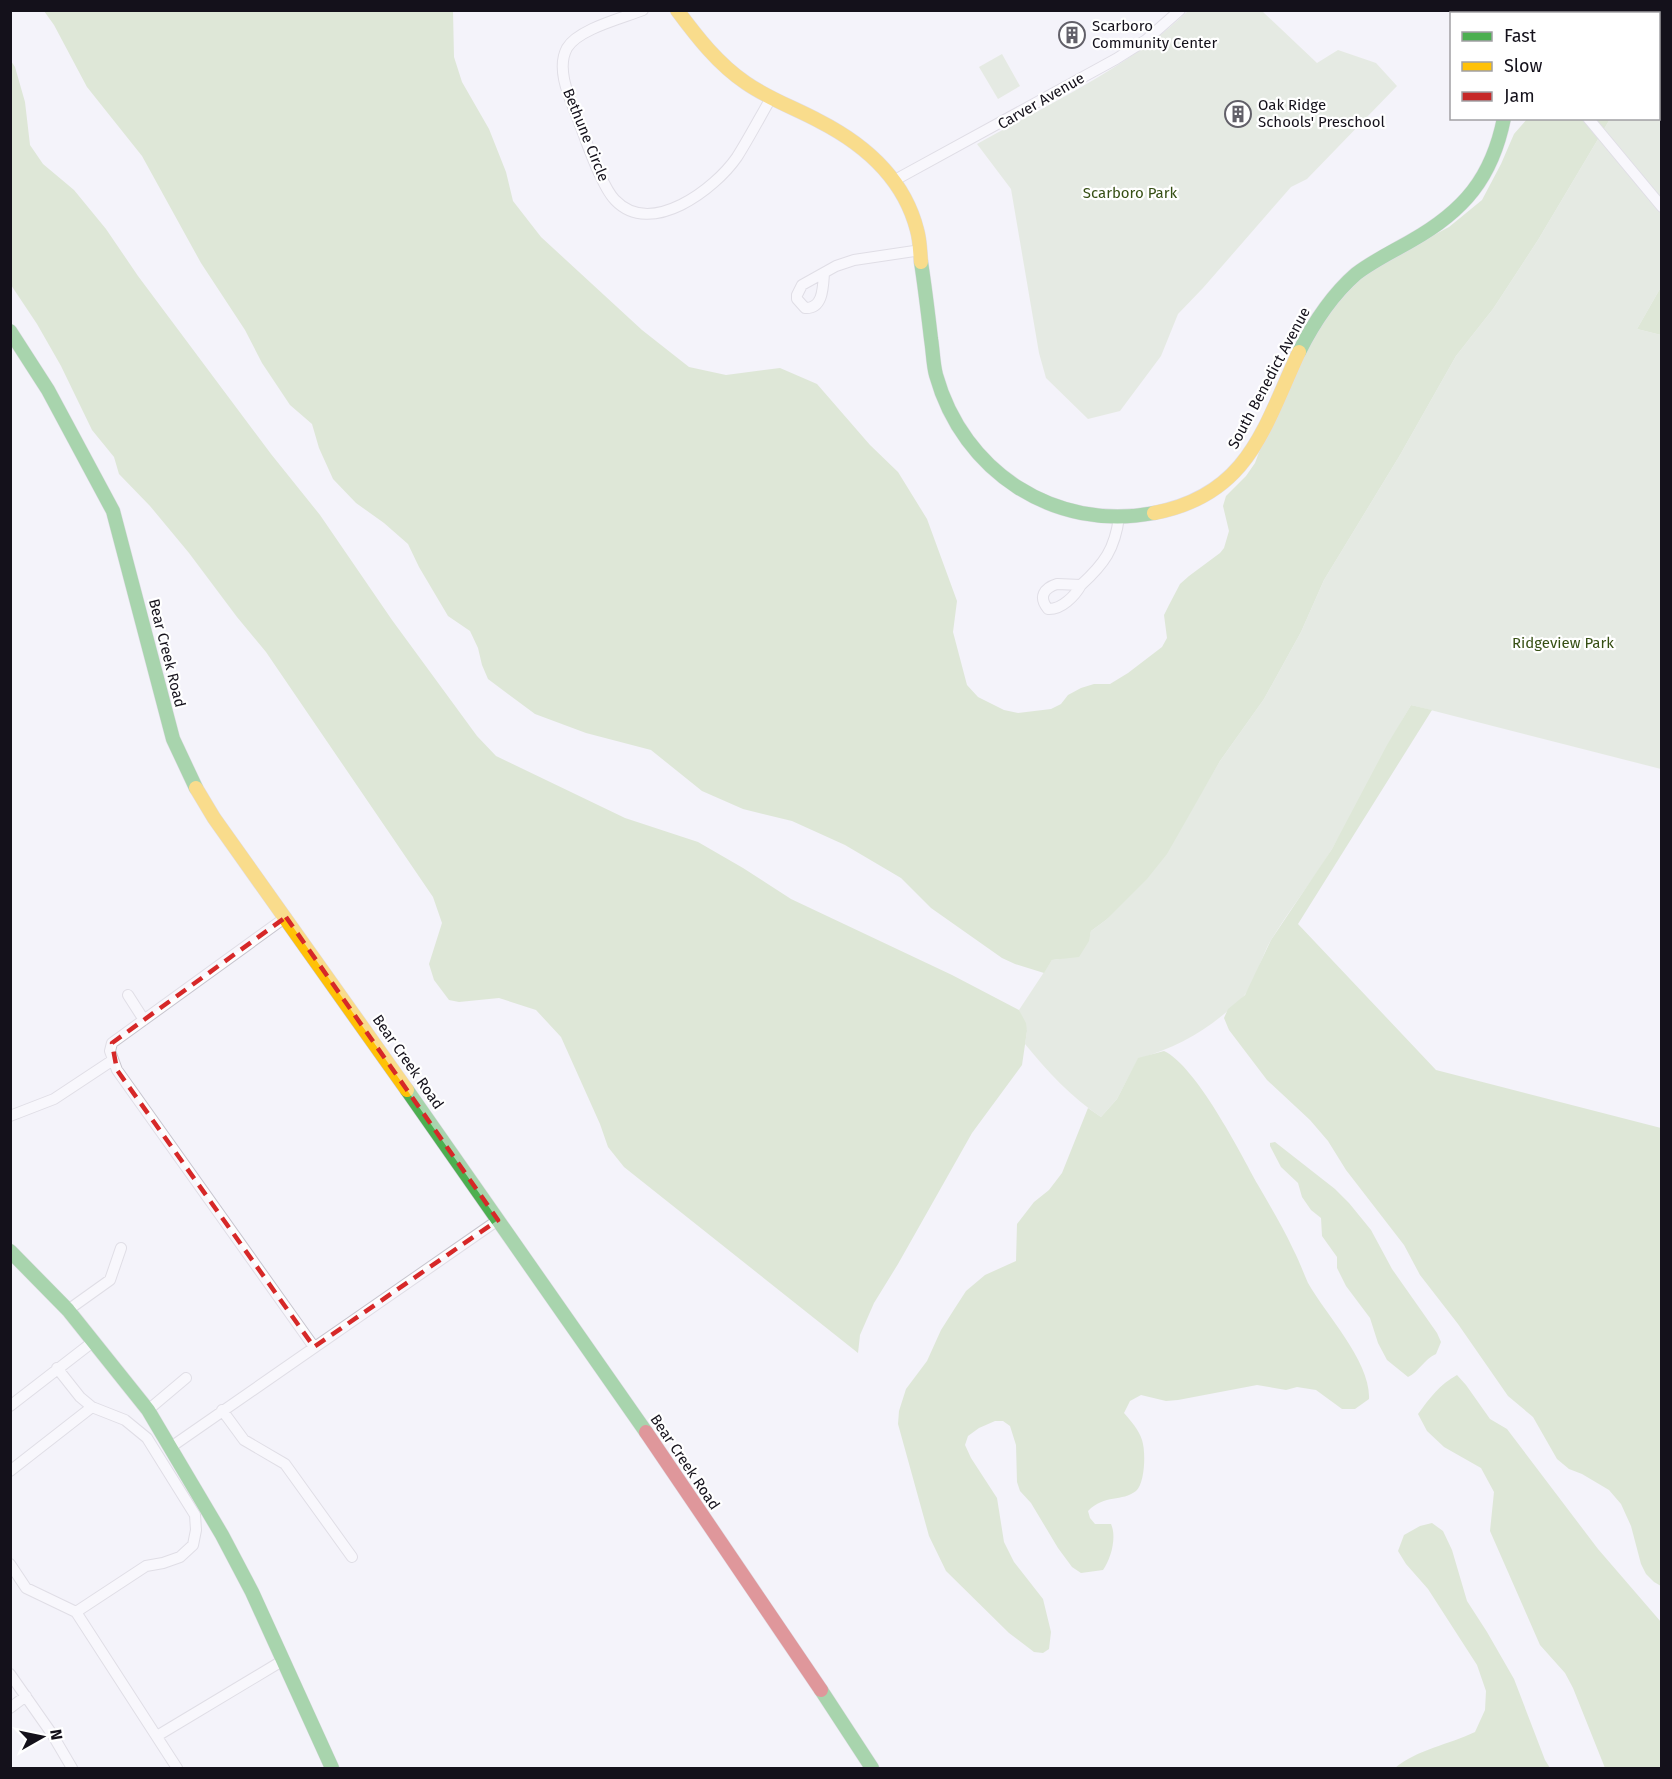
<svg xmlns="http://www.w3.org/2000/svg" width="1672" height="1779" font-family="'Fira Sans',sans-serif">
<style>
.green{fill:#d3e1c7}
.forest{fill:#c3d9ae}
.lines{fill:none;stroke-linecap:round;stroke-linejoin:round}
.street-casing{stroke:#c7c5ce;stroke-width:12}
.fast-casing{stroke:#c7c5ce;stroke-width:15}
.slow-casing{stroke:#c7c5ce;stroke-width:15}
.jam-casing{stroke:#c7c5ce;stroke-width:15}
.street{stroke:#fdfdfe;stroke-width:10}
.fast{stroke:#4caf50;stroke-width:14}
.slow{stroke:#ffc107;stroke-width:14}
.jam{stroke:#c62828;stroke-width:14}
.marked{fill:none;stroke:#d62828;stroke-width:4.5;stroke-dasharray:12 8;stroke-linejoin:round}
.labels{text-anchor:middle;stroke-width:4.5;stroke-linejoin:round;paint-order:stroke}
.poi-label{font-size:15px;fill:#14111b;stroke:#fff;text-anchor:start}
.street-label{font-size:15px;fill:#14111b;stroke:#fff}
.park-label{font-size:15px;fill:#364f14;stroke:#fff}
</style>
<rect width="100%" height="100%" fill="#f4f3fa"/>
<path class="green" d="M1188 11H1262L1317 63 1338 50 1376 63 1397 86 1307 179 1291 187 1203 288 1178 314 1161 356 1120 411 1088 419 1046 378 1039 353 1011 189 977 144C1049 104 1128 68 1188 11Z
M1661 36V287L1637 329 1661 335V769L1411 705C1383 752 1360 802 1332 849 1313 880 1290 909 1271 940 1262 955 1254 985 1243 997 1211 1028 1181 1046 1138 1059L1117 1099 1101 1117C1071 1097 1047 1071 1025 1044L1027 1031 1019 1010 1052 960C1069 959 1088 949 1091 931L1106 920 1180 829 1220 761 1264 699 1301 632 1324 580 1400 455 1456 356 1493 309 1538 240 1610 119 1658 118V40Z
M1002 54 1020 86 998 99 979 67Z"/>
<path class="forest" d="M44 11H453L454 57 462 82 489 129 506 172 513 201 541 237 642 330 689 367 726 375 780 368 817 384 870 445 898 472 927 519 957 601 953 632 967 685 978 697 1004 710 1018 713 1051 709 1061 704 1068 695 1081 688 1094 684H1110L1128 673 1162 647 1167 638 1164 615 1169 605 1180 584 1189 576 1220 553 1224 548 1229 531 1223 506 1226 496 1246 476 1255 463 1265 436 1322 320 1361 278 1383 262 1449 227 1482 200 1501 164 1514 134 1527 119H1610L1538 240 1493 309 1456 356 1400 455 1324 580 1301 632 1264 699 1220 761 1167 854 1147 879 1106 920 1091 931 1089 941 1079 957 1052 960 1044 973 1015 964 1002 958 931 908 901 878 845 845 792 821 743 809 702 791 651 750 586 733 535 714 488 679 482 665 478 648 470 631 448 616 419 567 408 544 384 523 356 503 333 479 319 448 312 424 290 405 262 363 245 330 201 263 142 156 87 87 54 25Z
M11 61 15 67 25 102 30 145 43 164 74 190 106 229 138 276 271 454 320 515 392 620 477 736 496 756 625 818 698 842 743 868 791 899 952 975 1019 1010 1026 1023 1027 1031 1022 1065 972 1133 898 1264 874 1303 860 1335 858 1353 624 1167 608 1147 600 1124 561 1037 536 1010 499 998 459 1002 449 1000 434 980 429 964 442 923 433 897 266 652 237 617 189 553 150 506 119 474 114 457 92 430 61 366 37 324 11 285Z
M1661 287V335L1637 329Z
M1411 705 1432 710 1298 924 1436 1070 1661 1128V1586L1654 1582 1646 1574 1641 1564 1631 1526 1621 1504 1609 1490 1582 1474 1569 1469 1557 1459 1533 1417 1508 1396 1458 1324 1420 1275 1404 1245 1346 1170 1328 1141 1310 1120 1267 1080 1229 1030 1224 1018 1228 1009 1245 995 1271 940 1332 849 1387 745Z
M1164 1051C1196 1066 1240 1152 1258 1185 1270 1206 1283 1227 1293 1249 1299 1260 1303 1272 1308 1283 1326 1315 1371 1362 1369 1399L1355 1409H1342L1316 1390 1297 1387 1286 1390 1257 1385 1178 1400 1166 1401 1141 1395 1130 1401 1124 1413C1131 1421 1139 1430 1142 1440 1146 1452 1145 1483 1136 1491 1122 1502 1105 1494 1088 1511L1090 1518 1095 1524H1111C1117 1537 1111 1559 1103 1570L1081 1573 1072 1567 1058 1548 1031 1503 1020 1491 1017 1482 1016 1445 1010 1426 1003 1421H995L979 1428 968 1436 965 1445 971 1458 997 1498 1004 1542 1014 1562 1043 1599 1051 1632 1049 1649 1043 1653 1034 1652 1009 1633 946 1571 929 1536 898 1424 899 1411 906 1389 927 1361 941 1330 955 1308 966 1291 985 1275 1016 1261 1017 1224 1034 1202 1049 1190 1062 1173 1088 1108 1101 1117 1117 1099 1138 1058Z
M1275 1142 1335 1189 1349 1203 1371 1230 1392 1269 1437 1333 1441 1342 1436 1354C1424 1359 1419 1372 1408 1377L1387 1360 1378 1343 1370 1318 1346 1286 1337 1268V1257L1322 1236 1321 1218 1311 1210 1302 1197 1298 1183 1281 1167 1270 1146V1143Z
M1457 1375 1466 1385 1490 1419 1507 1429 1598 1549 1661 1622V1768H1605L1573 1688 1565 1673 1540 1645 1490 1531 1494 1492 1481 1468 1444 1447 1427 1431 1418 1414C1429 1399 1440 1384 1457 1375Z
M1432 1523 1443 1531 1452 1550 1467 1601 1487 1632 1514 1679 1545 1760 1550 1768H1395C1418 1749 1448 1745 1475 1732L1485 1710 1486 1691 1477 1665 1428 1589 1406 1564 1398 1551 1404 1535 1420 1526Z"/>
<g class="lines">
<defs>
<path id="street" d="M643 10C623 18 578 29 567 48 555 70 571 101 579 122 586 141 602 187 615 200 651 238 715 189 737 157 749 138 760 117 771 98
M1482 10 1486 14
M1596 14 1601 10
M1588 118 1662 207
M895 180 1116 59 1146 40 1180 10
M824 273C823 288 823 309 805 308L797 299V295L802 285 836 266 854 260 921 250
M1057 584 1081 585C1075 596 1061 610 1048 609 1038 597 1044 588 1057 584Z
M1081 585C1104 564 1115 549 1119 517
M286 917 112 1043 110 1051 117 1070 314 1347
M128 995 144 1020
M10 1116 54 1099 113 1060
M68 1310 110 1280 121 1248
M57 1368 80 1397 92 1407 125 1420 147 1438 195 1515 196 1530 193 1545 180 1557 163 1563 146 1566 76 1612
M10 1406 94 1341
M148 1410 186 1378
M222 1410 244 1440 285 1464 352 1557
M171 1447 498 1220
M10 1471 92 1407
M10 1564 26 1588 76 1612 177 1768
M10 1674 52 1734 72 1768
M10 1708 26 1696
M157 1736 282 1661"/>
<path id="fast" d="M921 262C925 288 928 313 931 339 933 351 933 364 936 375 963 472 1055 532 1154 513
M10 331 48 390 113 511 173 739 196 788
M1299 352C1313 324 1332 295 1356 274 1373 261 1392 252 1411 241 1464 211 1492 178 1504 118
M407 1090 646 1432
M10 1251 68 1310 148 1410 222 1535 252 1592 332 1768
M821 1690 872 1768"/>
<path id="slow" d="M677 10C697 37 718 64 746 83 769 99 795 108 819 121 864 144 904 179 917 230 920 240 920 251 921 262
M1154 513C1249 495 1264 427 1299 352
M196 788 214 818 407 1090"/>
<path id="jam" d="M646 1432 821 1690"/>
</defs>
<use href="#street" class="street-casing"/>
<use href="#fast" class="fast-casing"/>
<use href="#slow" class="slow-casing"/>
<use href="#jam" class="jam-casing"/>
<use href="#street" class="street"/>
<use href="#fast" class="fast"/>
<use href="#slow" class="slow"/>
<use href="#jam" class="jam"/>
</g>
<path d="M0 0H1672V1779H0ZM286 917 498 1220 314 1347 117 1070 112 1043Z" fill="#f4f3fa" fill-opacity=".55" fill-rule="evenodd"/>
<path class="marked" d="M286 917 498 1220 314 1347 117 1070 112 1043Z"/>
<defs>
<symbol id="building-ring" viewBox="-11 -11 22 22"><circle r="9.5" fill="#fff" stroke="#626069" stroke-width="1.5"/><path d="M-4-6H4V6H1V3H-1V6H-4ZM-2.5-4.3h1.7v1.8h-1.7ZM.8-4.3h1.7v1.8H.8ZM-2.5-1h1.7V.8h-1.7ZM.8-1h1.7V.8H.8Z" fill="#626069"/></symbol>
</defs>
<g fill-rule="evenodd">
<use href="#building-ring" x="1057" y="20" width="30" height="30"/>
<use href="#building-ring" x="1223" y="99" width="30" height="30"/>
</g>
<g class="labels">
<g class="poi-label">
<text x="1092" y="31">Scarboro<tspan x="1092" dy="17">Community Center</tspan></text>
<text x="1258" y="110">Oak Ridge<tspan x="1258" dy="17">Schools' Preschool</tspan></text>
</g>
<g class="street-label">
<text transform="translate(1041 101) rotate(-30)" y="5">Carver Avenue</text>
<text transform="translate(586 135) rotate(68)" y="5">Bethune Circle</text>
<text transform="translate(1269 378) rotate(-62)" y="5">South Benedict Avenue</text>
<text transform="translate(167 653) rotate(76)" y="5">Bear Creek Road</text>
<text transform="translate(408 1062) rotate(55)" y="5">Bear Creek Road</text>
<text transform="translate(685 1462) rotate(56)" y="5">Bear Creek Road</text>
</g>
<g class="park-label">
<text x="1130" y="198">Scarboro Park</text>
<text x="1563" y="648">Ridgeview Park</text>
</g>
</g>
<rect width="1672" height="1779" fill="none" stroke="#14111b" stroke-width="24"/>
<rect x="1450" y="12" width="210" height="108" fill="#ffffff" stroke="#a1a0a4" stroke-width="1.5"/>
<rect x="1462" y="32" width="30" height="9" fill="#4caf50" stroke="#a1a0a4" stroke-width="1.5"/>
<text x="1504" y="42" font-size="18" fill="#14111b">Fast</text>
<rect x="1462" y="62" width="30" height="9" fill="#ffc107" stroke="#a1a0a4" stroke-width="1.5"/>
<text x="1504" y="72" font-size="18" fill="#14111b">Slow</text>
<rect x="1462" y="92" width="30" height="9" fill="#c62828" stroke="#a1a0a4" stroke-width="1.5"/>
<text x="1504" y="102" font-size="18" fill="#14111b">Jam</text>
<g transform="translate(42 1737) rotate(81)" stroke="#ffffff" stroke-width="4.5" paint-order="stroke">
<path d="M0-4.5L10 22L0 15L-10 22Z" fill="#14111b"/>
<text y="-9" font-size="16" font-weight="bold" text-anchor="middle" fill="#14111b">N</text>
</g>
</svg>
